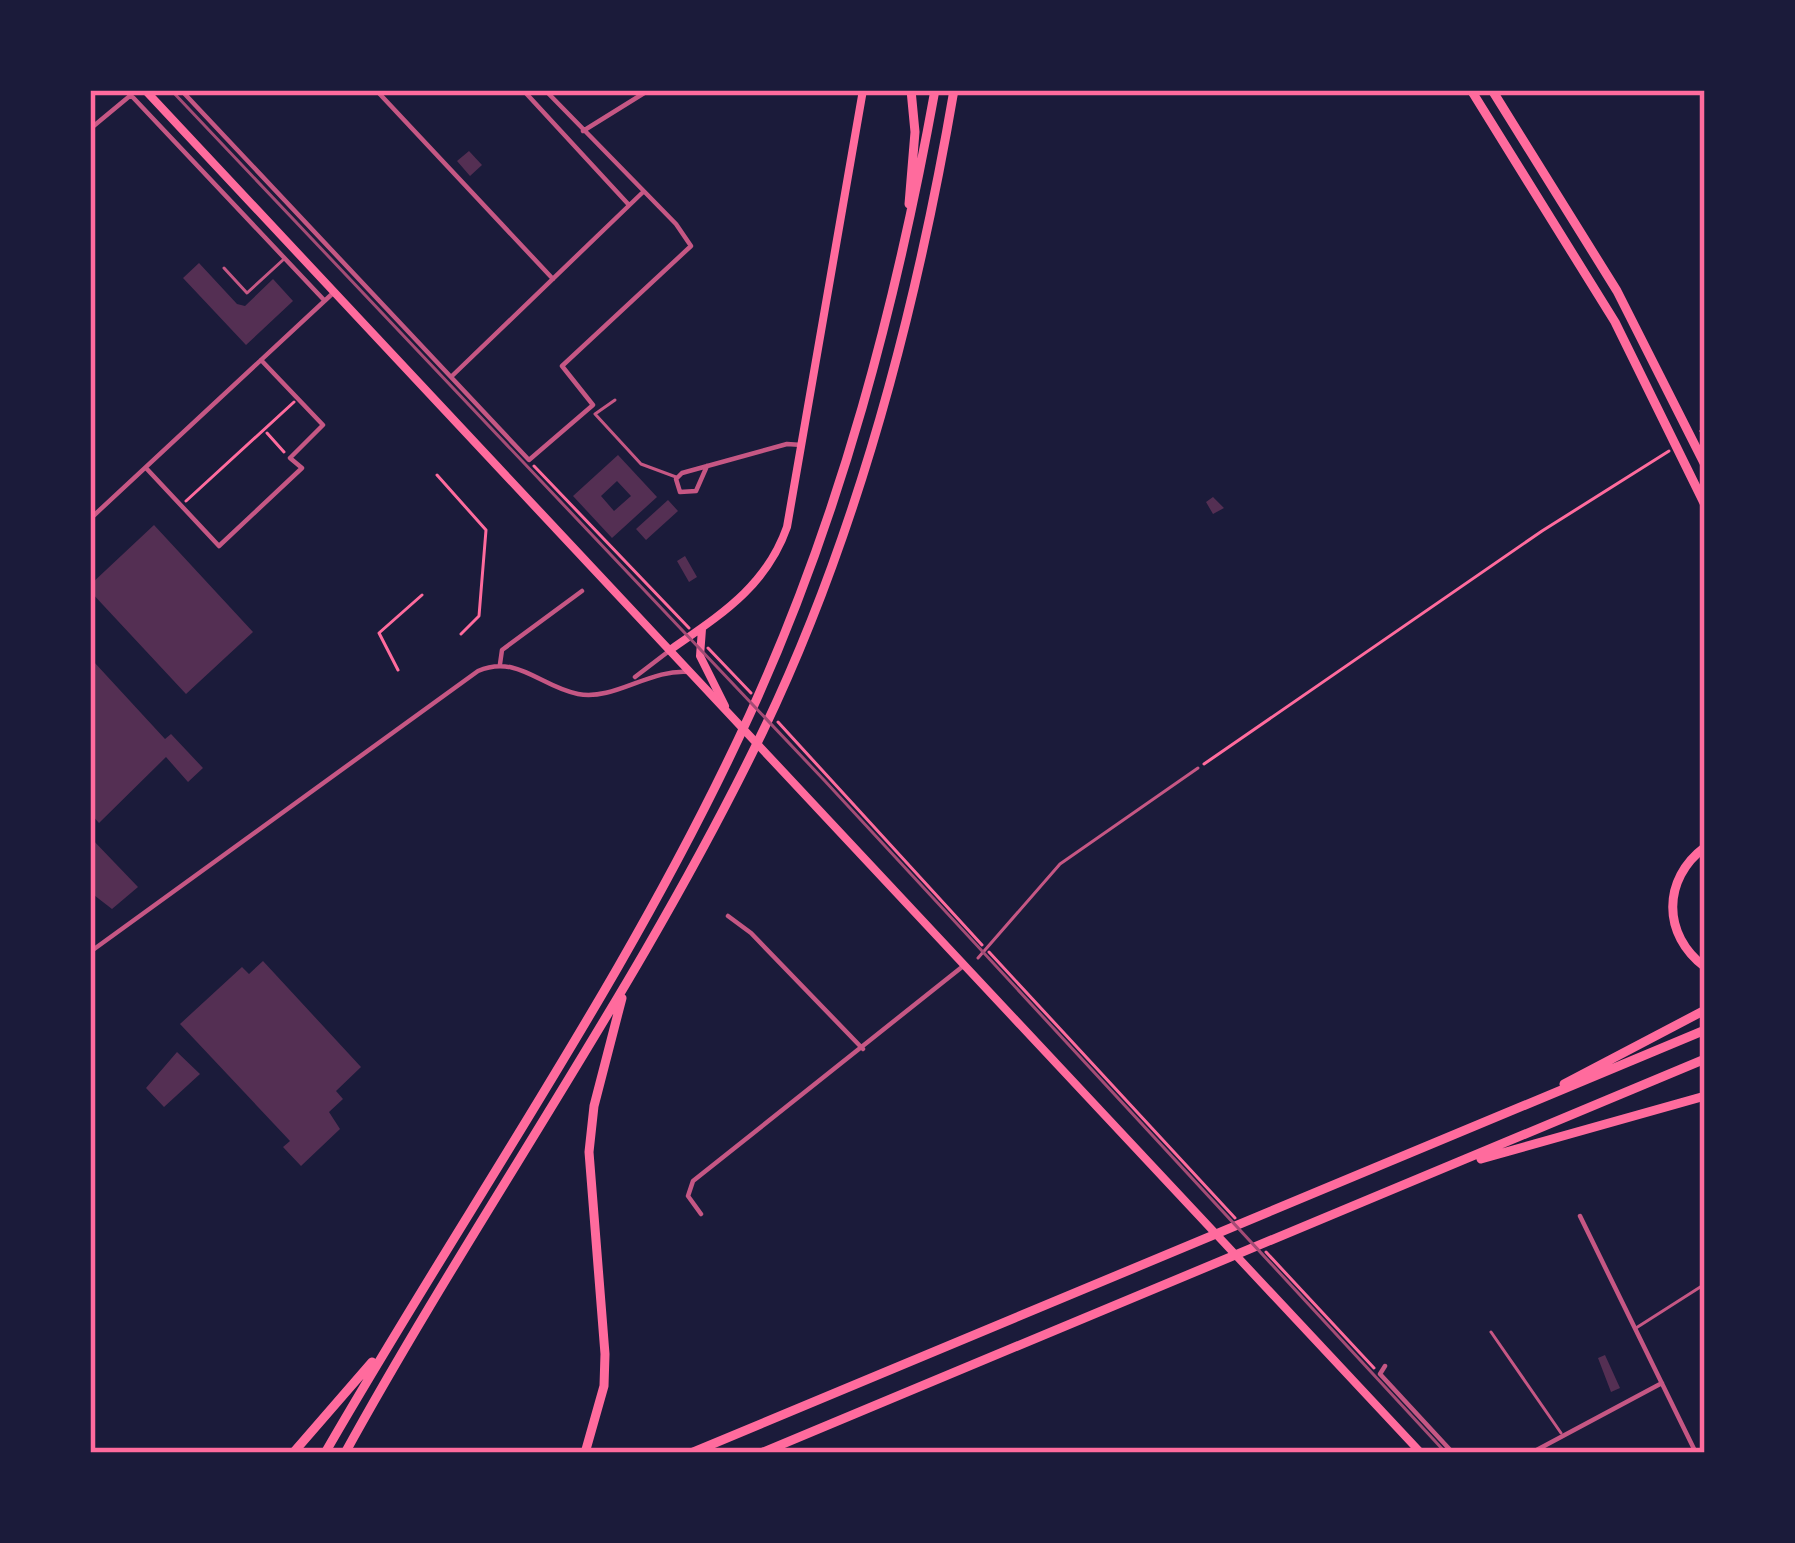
<svg xmlns="http://www.w3.org/2000/svg" width="1795" height="1543" font-family="Inter,sans-serif">
<style>
.building{fill:#542f53;fill-rule:evenodd}
.lines{fill:none;stroke-linecap:round;stroke-linejoin:round}
.path{stroke:#ff6b9d;stroke-width:3}
.service{stroke:#c65784;stroke-width:3}
.minor{stroke:#c65784;stroke-width:4.5}
.secondary{stroke:#ff6b9d;stroke-width:8}
.primary{stroke:#ff6b9d;stroke-width:8}
.motorway{stroke:#ff6b9d;stroke-width:9}
.tram{stroke:#a44b75;stroke-width:3}
.neatline{fill:none;stroke:#ff6b9d;stroke-width:4.5}
</style>
<rect width="100%" height="100%" fill="#1b1b3a"/>
<path class="building" d="M469 151 482 165 470 176 457 161Z
M199 263 237 304 245 306 273 279 293 301 246 345 183 278Z
M618 455 657 497 612 538 573 496ZM617 481 631 496 614 511 601 496Z
M1213 497 1224 508 1213 514 1206 502Z
M668 500 678 511 646 540 636 529Z
M154 525 253 632 186 694 90 591V585Z
M685 556 697 577 689 582 677 561Z
M94 662 165 739 171 734 203 768 188 782 166 757 99 823 90 813Z
M90 837 138 887 112 909 90 892Z
M263 961 361 1067 336 1091 343 1099 329 1112 340 1129 301 1166 283 1147 290 1141 180 1024 242 967 249 974Z
M177 1052 200 1074 164 1107 146 1088Z
M1605 1355 1620 1388 1611 1392 1598 1358Z"/>
<g class="lines">
<path class="path" d="M1701 431 1705 429
M267 433 284 452
M534 466 689 628
M437 475 486 530 479 616 461 634
M186 501 294 402
M708 648 751 693
M398 670 379 633 422 595
M778 722 982 945
M1204 764 1542 531 1669 451
M989 952 1235 1218
M1266 1252 1374 1368"/>
<path class="service" d="M224 268 247 293 284 259
M615 400 595 414 641 464 676 477
M978 958 1060 864 1198 768
M1636 1328 1705 1284
M1491 1332 1561 1433"/>
<path class="minor" d="M126 90 324 300
M181 90 529 460 593 405 562 366 691 246 676 224 545 90
M376 90 553 279
M523 90 629 205
M90 129 137 90
M583 131 649 90
M452 376 642 193
M707 466 696 491 680 492 676 479 682 473 787 444 802 445
M146 468 219 546 302 468 290 458 323 425 261 360
M90 519 332 294
M500 664 502 650 582 591
M635 677 669 651
M728 916 751 933 863 1049
M90 952 478 671C517 654 541 687 578 694 615 701 650 668 690 672
M701 1214 688 1196 693 1181 962 967
M1580 1216 1696 1453
M1385 1366 1380 1374 1453 1453
M1531 1453 1662 1383"/>
<path class="secondary" d="M702 629 700 656 725 706
M670 650C720 615 766 587 787 527L863 90"/>
<path class="primary" d="M145 90 1421 1453"/>
<path class="motorway" d="M1471 90 1615 322 1705 505
M1492 90 1617 291 1705 465
M909 204 915 132 911 90
M1705 847C1662 879 1662 935 1705 967
M1564 1084 1705 1010
M1481 1159 1705 1096
M293 1453 372 1362
M325 1453C466 1208 632 972 750 714 841 515 896 305 935 90
M345 1453C479 1210 642 982 763 731 858 533 917 306 954 90
M585 1453 604 1386 605 1354 589 1152 594 1106 622 998
M691 1453 1705 1030
M761 1453 1705 1059"/>
<path class="tram" d="M171 90 824 780 1446 1453"/>
</g>
<rect width="1795" height="1543" fill="none" stroke="#1b1b3a" stroke-width="186"/>
<rect x="93" y="93" width="1609" height="1357" class="neatline"/>
</svg>
